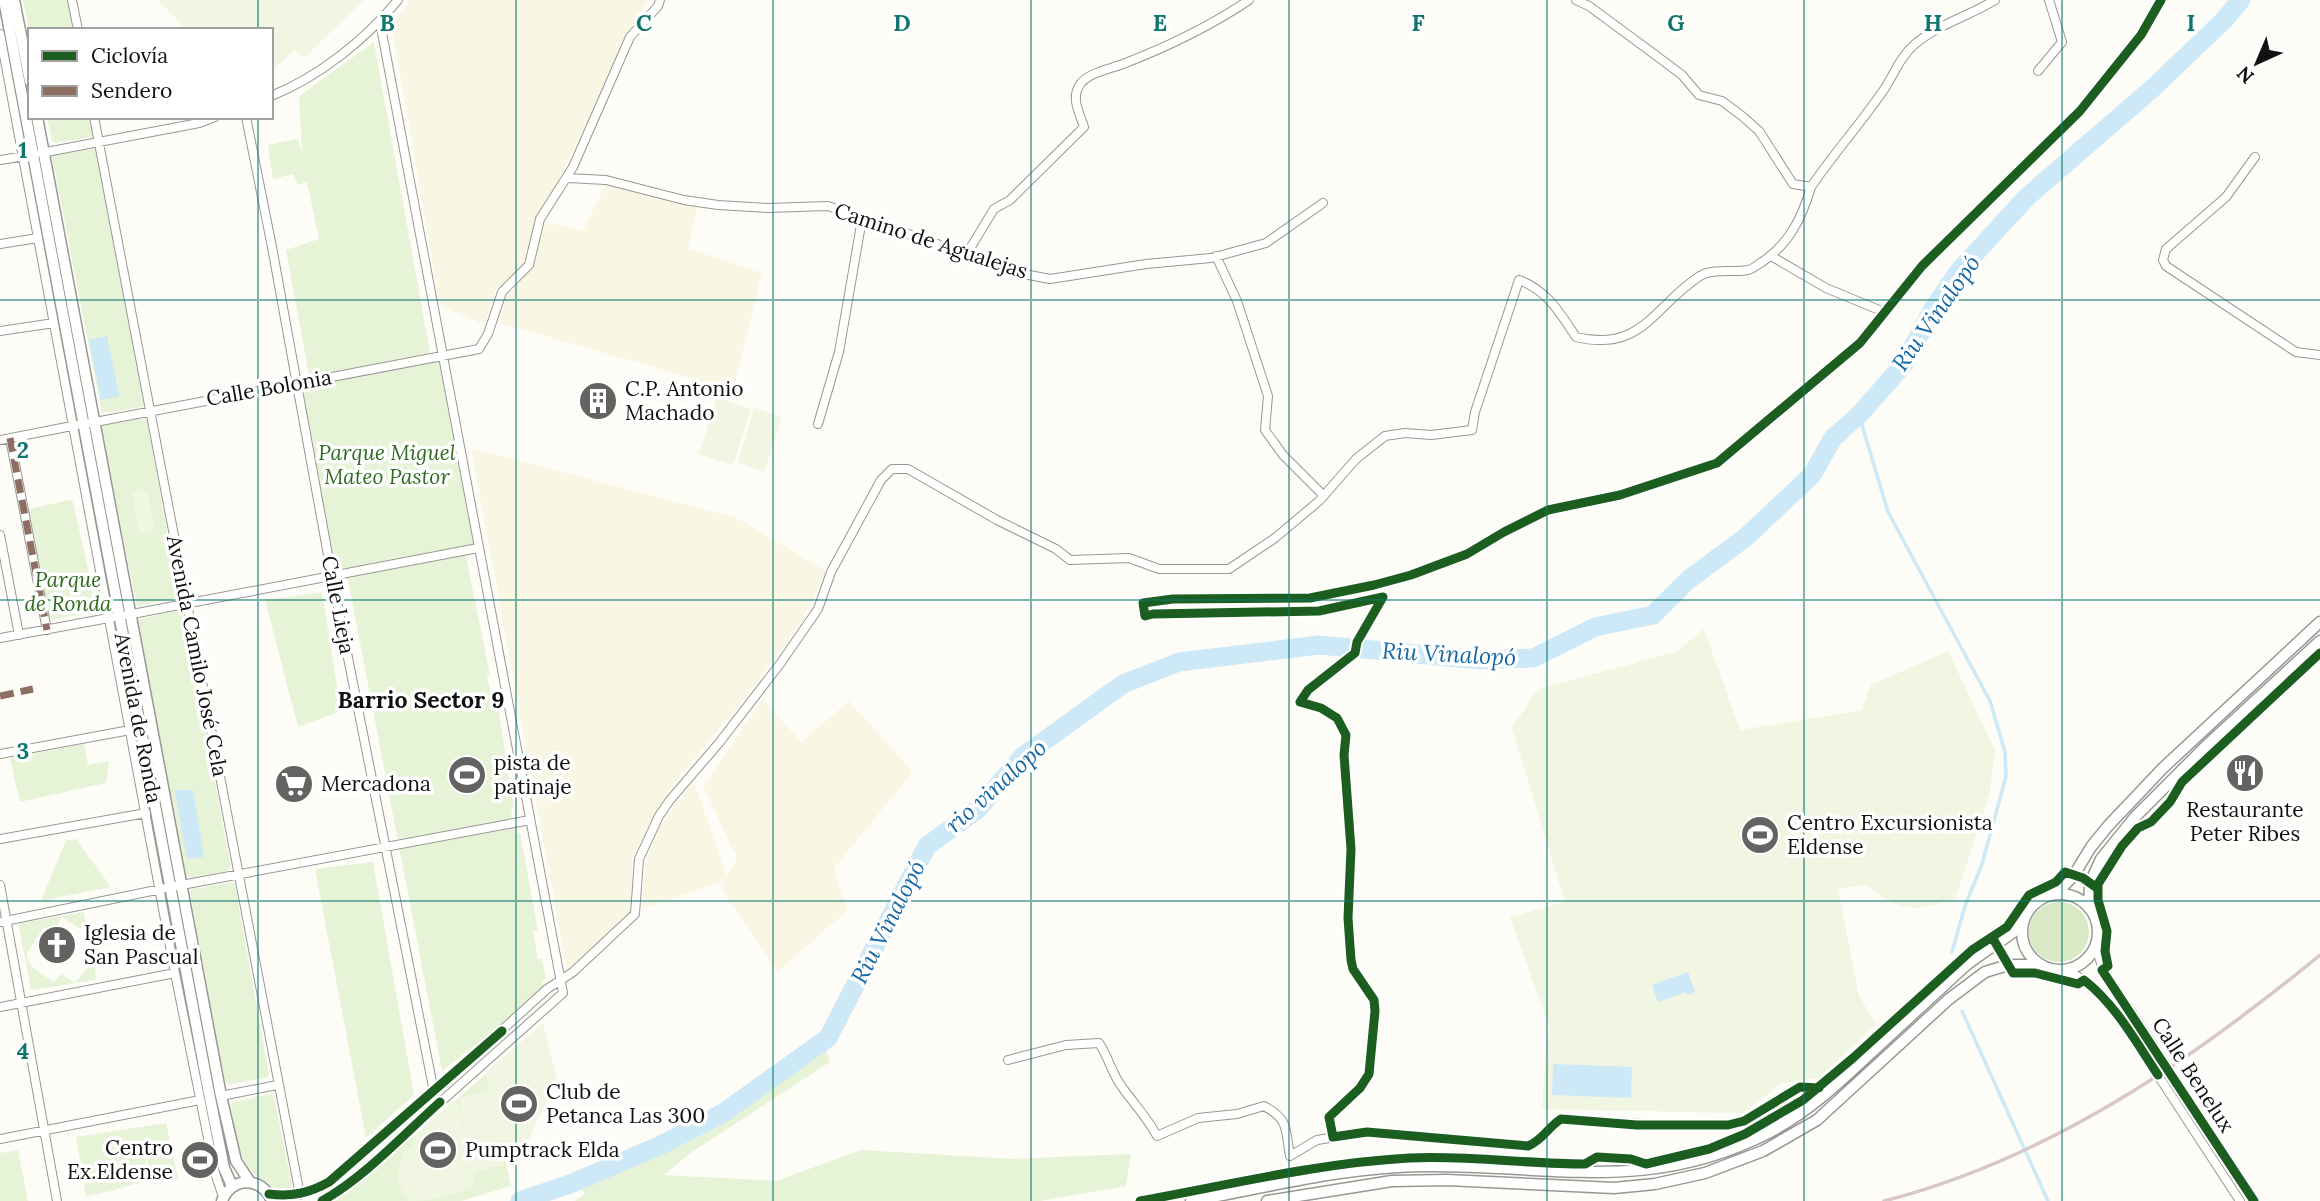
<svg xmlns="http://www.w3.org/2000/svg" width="2320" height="1201" font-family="Lora,serif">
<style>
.farmland{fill:#f9f7e4}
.green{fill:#e7f3d7}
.forest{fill:#d8eac5}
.pitch{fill:#f0f6e1}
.water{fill:#cde8f7}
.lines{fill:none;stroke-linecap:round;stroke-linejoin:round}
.stream{stroke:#cde8f7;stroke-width:3.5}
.river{stroke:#cde8f7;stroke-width:19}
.minor-casing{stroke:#979795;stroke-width:10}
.tertiary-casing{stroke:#979795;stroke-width:13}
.minor{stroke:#fffffe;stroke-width:8}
.tertiary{stroke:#fffffe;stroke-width:10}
.rail{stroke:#d9c6c7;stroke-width:3.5}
.quiet{stroke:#8d6e63;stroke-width:7;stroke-dasharray:14 7;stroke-linecap:butt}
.cycleway-casing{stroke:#fff;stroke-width:13}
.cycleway{stroke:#1b5e20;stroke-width:9}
.grid{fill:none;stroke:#0f766e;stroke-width:2;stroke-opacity:0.55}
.labels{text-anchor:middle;stroke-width:7;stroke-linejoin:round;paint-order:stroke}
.street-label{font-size:21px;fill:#111;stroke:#fff}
.poi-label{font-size:21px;fill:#111;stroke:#fff;text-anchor:start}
.park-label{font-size:21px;font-style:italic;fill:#2f6b1f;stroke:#fff}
.water-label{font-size:23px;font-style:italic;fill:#1768a6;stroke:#fff}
.neighbourhood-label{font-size:23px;font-weight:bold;fill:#111;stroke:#fff}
.grid-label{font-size:23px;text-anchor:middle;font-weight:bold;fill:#0f766e;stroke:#fff;stroke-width:7;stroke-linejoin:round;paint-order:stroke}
</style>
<rect width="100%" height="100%" fill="#fdfcf7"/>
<path class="farmland" d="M410 0H647L555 187 539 213 524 266 496 288 484 325 440 305 392 27Z
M606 184 698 202 688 248 762 273 733 390 500 323 506 297 531 270 546 222 583 231Z
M471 448 737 518 826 571 799 626 744 699 669 789 633 856 630 913 567 970Z
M763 699 801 742 849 701 913 772 834 868 848 910 777 972 721 889 725 880 641 910 646 861 659 827 694 782 727 877 737 858 703 786Z"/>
<path class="green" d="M23 0H67L73 30H30V35Z
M374 42 431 358 442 357 478 548 465 551 490 675 487 676 491 695H496L514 808 511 809 516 833H520L538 930 533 931 538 959H542L546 978 542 983 547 989 442 1071 347 575 332 577 295 383 310 380 286 250 319 239 307 182 298 185 293 174 273 179 268 145 298 139 302 153 299 96Z
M47 117H90L93 135 91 137 55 143 52 141Z
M94 149 97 150 144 405 143 407 102 413 52 157 55 154Z
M143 419 147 421 179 595 177 598 137 606 101 428 103 425Z
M70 500 73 502 97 609 95 612 49 620 28 509Z
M322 592 341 711 298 727 265 600Z
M180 610 183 611 231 868 226 871 190 878 185 874 137 620Z
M84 744 88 765 109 761 106 783 20 802 10 758Z
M76 839 111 887 41 901 66 840Z
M373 862 414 1095 366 1138 315 869Z
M232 882 235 885 269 1074 267 1077 228 1085 223 1079 190 892 192 889Z
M84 912 86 926 79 928 62 917 53 932 44 927 27 953C27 968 43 974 54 982L61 974 75 983 87 968 95 967 96 980 31 990 19 927 21 923Z
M825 1046 830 1062 689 1154 664 1175 776 1181 861 1150 1013 1159 1131 1154 1126 1186 1040 1201H575L585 1194 579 1185 711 1124Z
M486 1074 511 1186 461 1201H332L370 1174Z
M270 1094 274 1097 292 1185 290 1189C280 1192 273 1188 265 1182 235 1162 236 1138 231 1105L232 1103Z
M166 1123 178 1179 152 1184 143 1140 148 1180 111 1191 86 1196 76 1137Z
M18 1150 28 1201H0V1153Z"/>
<path class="forest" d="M2029 932a30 30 0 1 1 60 0a30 30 0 1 1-60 0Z"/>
<path class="pitch" d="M158 0H364L304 58 295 49 274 69 271 66V30H187Z
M717 398 751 409 733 465 699 454Z
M754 408 782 417 764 472 738 462Z
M139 488 147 491 155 529 148 534 139 532 132 494Z
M1704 629 1740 730 1862 710 1871 685 1948 651 1995 750 1990 792 1955 899C1913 911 1901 914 1866 885L1838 889 1859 996 1876 1024 1818 1078 1782 1083 1743 1113 1542 1109 1546 1046 1550 1029 1510 917 1565 902 1512 728 1538 689 1676 652Z
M543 1023 557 1082 534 1126 530 1139 502 1148 505 1165 474 1172V1186C452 1195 432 1201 408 1201L398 1183 399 1171 402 1155 413 1145 414 1137 454 1101 458 1104 466 1138 459 1098 490 1091 486 1072Z"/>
<path class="water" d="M107 336 119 396 101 400 89 340Z
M175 790H193L204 857 187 859Z
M1688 972 1695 992 1688 995 1686 992 1658 1002 1652 985Z
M1553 1064 1632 1067 1631 1098 1552 1095Z"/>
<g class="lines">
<path class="stream" d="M1859 415 1888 512 1990 701 2005 752 2006 776 1999 802 1982 864 1965 906 1952 952
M1962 1011 2048 1201"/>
<path class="river" d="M520 1201 570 1184 661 1145 723 1113 828 1038 927 846 978 809 1022 757 1123 684 1179 662 1319 645 1481 660 1533 658 1595 627 1653 615 1688 580 1746 537 1812 475 1833 438 1859 415 1904 364 1933 309 1958 272 2027 197 2154 87 2223 21 2241 0"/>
<defs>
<path id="minor" d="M72 0 78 30
M0 34 175 973 215 1173 223 1197
M2038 71 2062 42 2049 0
M271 96C319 77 366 39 398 0
M94 117 300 1195
M246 117 272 247 332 577 434 1092
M41 153 199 123 215 117
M2255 157 2226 197 2166 249 2163 260 2166 266 2296 352 2320 355
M0 160 25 156
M568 178 606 180 684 200 718 205 768 208 828 206 1024 274 1050 279 1146 264 1211 258 1266 243 1323 203
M1811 187C1834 153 1862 122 1885 88 1895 72 1901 56 1915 44 1939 24 1969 16 1995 0
M0 244 38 238
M966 255 994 209 1010 200 1084 127C1080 114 1071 99 1079 86 1086 73 1110 69 1123 64 1167 47 1209 27 1249 0
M1216 256 1237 301 1268 396 1265 430 1283 455 1324 496
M1771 256 1826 288 1884 312
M0 331 54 323
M90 423 479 349 488 334 502 292 529 265 540 219 573 167 630 37 658 6 660 0
M818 424 839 352 862 219
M10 438 47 630
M0 440 77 425
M0 535 19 635
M127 615 478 548
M0 638 114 617
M0 754 130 730
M0 839 146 813
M0 885 57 1201
M0 922 171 887 530 820
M2095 945 2106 978 2131 1011 2254 1201
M2060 970 2074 974 2095 988 2120 1017 2240 1201
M0 1007 175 973
M1008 1060 1066 1045 1099 1043C1108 1056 1112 1074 1122 1087 1134 1104 1147 1117 1157 1136L1198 1118 1237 1114 1264 1106C1290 1120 1285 1130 1290 1156L1317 1140 1367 1132 1528 1146C1543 1140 1548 1127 1561 1119 1604 1122 1647 1125 1690 1125 1702 1125 1715 1127 1727 1125 1768 1120 1782 1075 1829 1092
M221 1096 277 1085
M0 1139 200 1100
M269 1194C292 1197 309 1193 329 1182L434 1092 547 989 573 972 635 914 639 859 659 816 670 800 719 743 780 664 818 609 831 572 881 480 892 469H908L997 520 1056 549 1070 560 1129 558 1159 569H1229L1275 538 1319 501 1356 459 1385 436 1405 433 1431 435 1472 430 1475 412 1519 280C1547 290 1560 313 1576 337 1643 353 1654 305 1700 276 1712 268 1733 273 1748 270 1753 269 1757 265 1762 262 1789 244 1802 218 1811 187L1793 184 1759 131 1742 116 1722 101 1699 95 1682 75 1654 54 1589 6 1576 0
M322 1201 337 1192 380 1156 563 993 380 22"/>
<path id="tertiary" d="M4 0 208 1088 224 1168 232 1186
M14 0 30 81
M37 117 221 1096 236 1161 250 1182
M2056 894 2074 875 2091 847 2108 826 2163 768 2320 622
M2022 932a38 38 0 1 1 76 0a38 38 0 1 1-76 0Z
M2089 908 2090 883 2101 859 2135 817 2206 746 2320 641
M222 1201C231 1176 262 1176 272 1201
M1191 1201C1268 1187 1348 1166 1427 1166 1553 1165 1650 1194 1770 1132 1810 1111 1842 1080 1874 1050 1904 1022 1934 995 1964 967 1983 951 2004 941 2022 925
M1267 1201 1392 1181 1447 1180 1614 1188 1655 1184 1705 1173 1763 1151 1817 1120 1949 999 1985 972 2008 965H2041"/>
</defs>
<use href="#minor" class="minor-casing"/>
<use href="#tertiary" class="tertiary-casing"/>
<use href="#minor" class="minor"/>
<use href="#tertiary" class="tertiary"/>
<path class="rail" d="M1884 1201C2048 1159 2191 1061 2320 955"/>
<path class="quiet" d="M10 438 47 630
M0 696 33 689"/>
<defs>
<path id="cycleway" d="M1383 597 1319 611 1153 614 1145 616 1143 603 1173 599 1310 598 1374 585 1411 575 1467 554 1504 532 1548 510 1620 495 1717 463 1860 343 1922 266 2080 111 2141 35 2161 0
M1383 597 1357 642 1355 653 1308 690 1300 702 1321 708 1337 718 1346 735 1344 755 1351 849 1348 918 1351 960 1353 969 1374 1000 1375 1011 1369 1074 1360 1088 1329 1117 1333 1137 1367 1132 1528 1146C1543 1140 1548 1127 1561 1119L1637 1125H1728L1744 1121 1800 1087 1819 1088
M1992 937 2013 973H2035L2078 984 2084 980C2116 1005 2136 1042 2158 1075
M269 1194C292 1197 309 1193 329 1182L502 1031
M322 1201C365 1177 404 1134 440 1102
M1140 1201C1229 1185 1318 1163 1409 1158 1467 1155 1526 1164 1585 1164L1597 1157 1631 1159 1646 1164 1709 1149 1745 1134 1803 1100 1853 1058 1972 950 2007 927 2029 895 2056 882 2065 872 2083 878 2097 888
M2254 1201 2102 970 2108 966 2105 951 2107 931 2098 900V884L2122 846 2138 828 2151 822 2170 802 2182 782 2320 653"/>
</defs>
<use href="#cycleway" class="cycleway-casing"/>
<use href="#cycleway" class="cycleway"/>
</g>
<path class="grid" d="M258 0V30M516 0V1201M773 0V1201M1031 0V1201M1289 0V1201M1547 0V1201M1804 0V1201M2062 0V1201M258 117V1201M0 300H2320M0 600H2320M0 901H2320"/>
<defs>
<symbol id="building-disc" viewBox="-11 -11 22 22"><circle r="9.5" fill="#646362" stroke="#fff"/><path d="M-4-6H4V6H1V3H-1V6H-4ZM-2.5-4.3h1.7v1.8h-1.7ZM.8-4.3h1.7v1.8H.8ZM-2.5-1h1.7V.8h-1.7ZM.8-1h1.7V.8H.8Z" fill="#fff"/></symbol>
<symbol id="restaurant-disc" viewBox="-11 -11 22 22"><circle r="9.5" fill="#646362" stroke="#fff"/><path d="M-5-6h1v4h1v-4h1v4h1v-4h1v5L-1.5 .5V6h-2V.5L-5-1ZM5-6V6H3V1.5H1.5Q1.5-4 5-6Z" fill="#fff"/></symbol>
<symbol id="stadium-disc" viewBox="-11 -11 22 22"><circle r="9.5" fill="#646362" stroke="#fff"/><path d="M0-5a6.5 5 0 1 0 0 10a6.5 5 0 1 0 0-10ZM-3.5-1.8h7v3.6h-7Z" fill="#fff"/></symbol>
<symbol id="supermarket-disc" viewBox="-11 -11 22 22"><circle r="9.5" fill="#646362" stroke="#fff"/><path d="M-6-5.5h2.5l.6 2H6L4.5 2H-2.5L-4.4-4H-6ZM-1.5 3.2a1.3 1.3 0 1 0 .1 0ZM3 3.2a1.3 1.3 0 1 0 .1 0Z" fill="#fff"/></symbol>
<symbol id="church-disc" viewBox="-11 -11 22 22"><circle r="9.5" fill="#646362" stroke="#fff"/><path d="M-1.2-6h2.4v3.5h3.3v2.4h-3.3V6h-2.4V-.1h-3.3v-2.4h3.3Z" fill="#fff"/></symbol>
</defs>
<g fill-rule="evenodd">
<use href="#building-disc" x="576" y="379" width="44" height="44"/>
<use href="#restaurant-disc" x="2223" y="751" width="44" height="44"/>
<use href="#stadium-disc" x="445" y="753" width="44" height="44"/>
<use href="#supermarket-disc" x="272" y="762" width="44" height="44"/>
<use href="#stadium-disc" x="1738" y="813" width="44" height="44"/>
<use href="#church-disc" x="35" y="923" width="44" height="44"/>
<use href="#stadium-disc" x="497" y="1082" width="44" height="44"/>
<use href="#stadium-disc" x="416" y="1128" width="44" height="44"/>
<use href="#stadium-disc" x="178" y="1138" width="44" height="44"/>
</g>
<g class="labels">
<g class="street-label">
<text transform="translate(931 241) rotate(18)" y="7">Camino de Agualejas</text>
<text transform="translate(269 388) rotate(-10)" y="7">Calle Bolonia</text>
<text transform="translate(338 605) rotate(79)" y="7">Calle Lieja</text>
<text transform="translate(197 656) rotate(79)" y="7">Avenida Camilo José Cela</text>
<text transform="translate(138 718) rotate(79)" y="7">Avenida de Ronda</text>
<text transform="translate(2193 1075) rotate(57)" y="7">Calle Benelux</text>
</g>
<g class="poi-label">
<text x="625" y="396">C.P. Antonio<tspan x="625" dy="24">Machado</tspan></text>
<text x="494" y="770">pista de<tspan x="494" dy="24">patinaje</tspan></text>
<text x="321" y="791">Mercadona</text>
<text x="2245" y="817" text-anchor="middle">Restaurante<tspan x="2245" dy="24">Peter Ribes</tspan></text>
<text x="1787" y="830">Centro Excursionista<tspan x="1787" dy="24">Eldense</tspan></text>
<text x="84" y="940">Iglesia de<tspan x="84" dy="24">San Pascual</tspan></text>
<text x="546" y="1099">Club de<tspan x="546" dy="24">Petanca Las 300</tspan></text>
<text x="173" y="1155" text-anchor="end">Centro<tspan x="173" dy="24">Ex.Eldense</tspan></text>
<text x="465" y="1157">Pumptrack Elda</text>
</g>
<g class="park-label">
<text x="387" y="460">Parque Miguel<tspan x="387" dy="24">Mateo Pastor</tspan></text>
<text x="68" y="587">Parque<tspan x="68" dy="24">de Ronda</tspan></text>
</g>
<g class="water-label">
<text transform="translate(1936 313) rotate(-55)" y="8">Riu Vinalopó</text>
<text transform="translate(1449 654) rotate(3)" y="8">Riu Vinalopó</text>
<text transform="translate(996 786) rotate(-42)" y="8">rio vinalopo</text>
<text transform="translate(888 922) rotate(-63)" y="8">Riu Vinalopó</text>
</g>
<g class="neighbourhood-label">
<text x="421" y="708">Barrio Sector 9</text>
</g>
</g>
<g class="grid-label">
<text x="387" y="31">B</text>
<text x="644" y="31">C</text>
<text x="902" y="31">D</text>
<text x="1160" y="31">E</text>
<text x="1418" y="31">F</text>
<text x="1676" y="31">G</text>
<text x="1933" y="31">H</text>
<text x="2191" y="31">I</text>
<text x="23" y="158">1</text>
<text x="23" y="458">2</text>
<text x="23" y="759">3</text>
<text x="23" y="1059">4</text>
</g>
<rect x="28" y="28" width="245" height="91" fill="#ffffff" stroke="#a0a0a0" stroke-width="2"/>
<rect x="42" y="51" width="35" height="10" fill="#1b5e20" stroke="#a0a0a0" stroke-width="2"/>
<text x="91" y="63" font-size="21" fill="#111111">Ciclovía</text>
<rect x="42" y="86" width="35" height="10" fill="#8d6e63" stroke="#a0a0a0" stroke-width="2"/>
<text x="91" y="98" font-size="21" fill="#111111">Sendero</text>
<g transform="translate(2257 63) rotate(224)" stroke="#ffffff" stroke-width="5" paint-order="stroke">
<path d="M0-5L12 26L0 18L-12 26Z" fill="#111111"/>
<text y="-10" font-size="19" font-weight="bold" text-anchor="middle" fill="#111111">N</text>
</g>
</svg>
